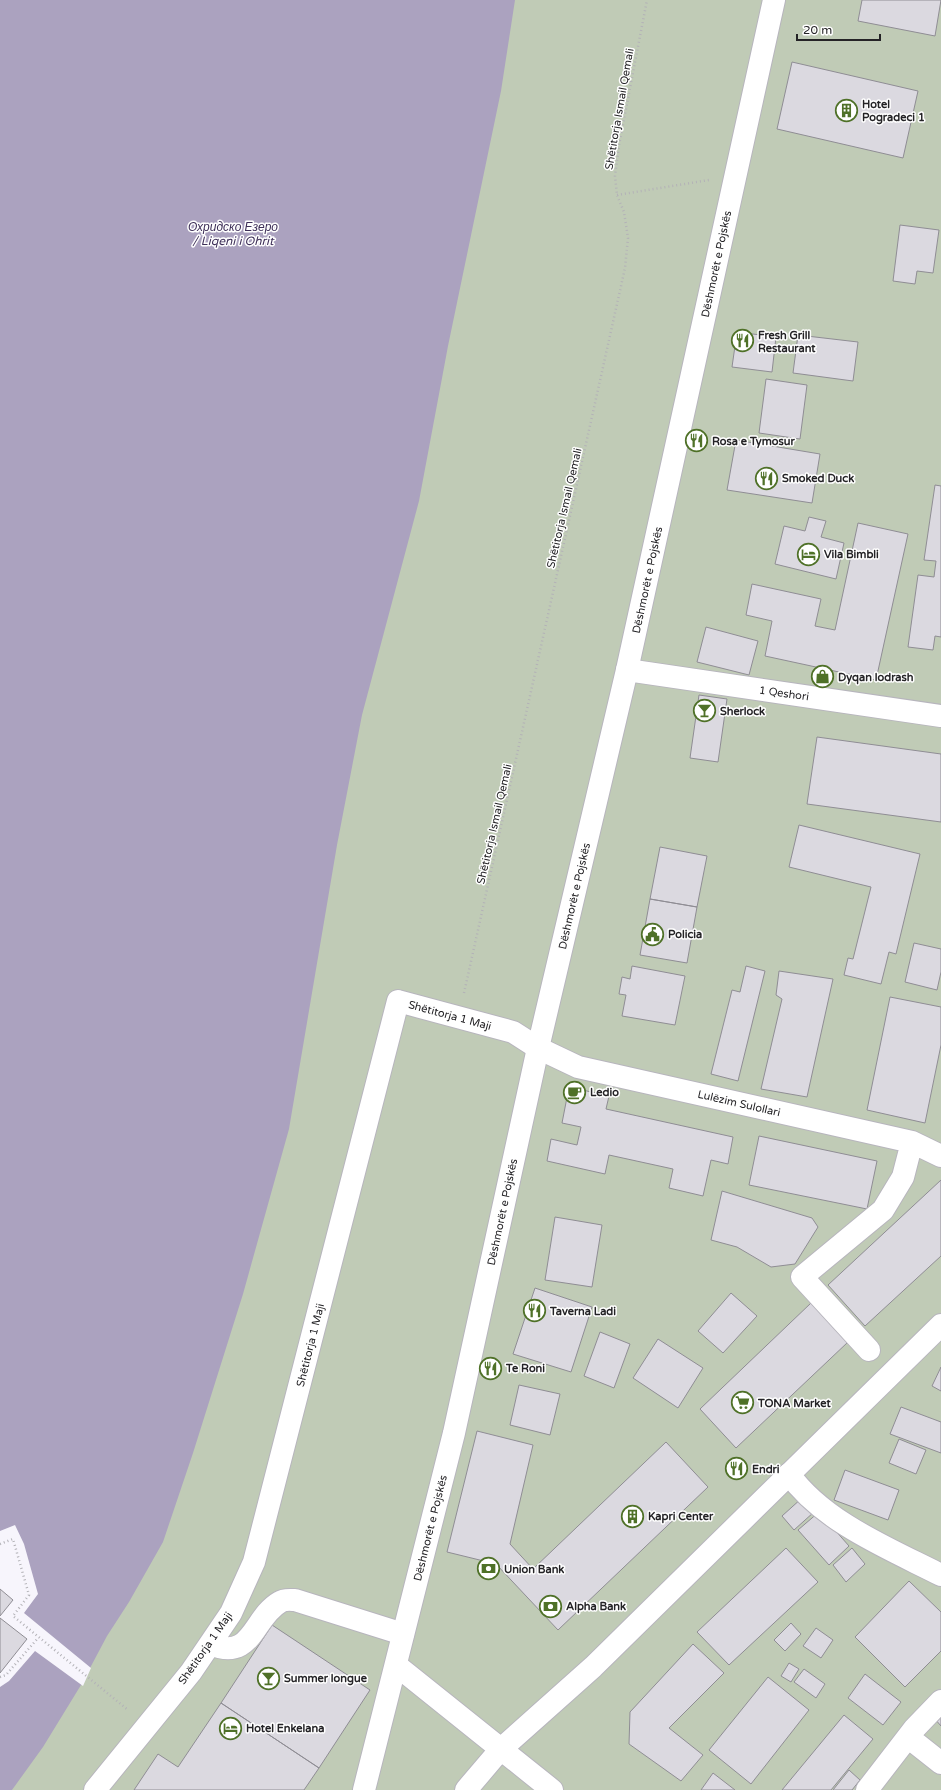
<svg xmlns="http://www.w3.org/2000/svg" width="941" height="1790" font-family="'Varela Round',sans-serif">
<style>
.green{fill:#c0cbb6}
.water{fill:#aba2bf}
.pier{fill:#f7f5fc}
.building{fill:#dbd9e0;stroke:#8f8d94}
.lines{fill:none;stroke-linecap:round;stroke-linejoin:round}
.street-casing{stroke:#b7b5bd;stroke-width:24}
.secondary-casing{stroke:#b7b5bd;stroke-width:24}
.path{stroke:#b3b2b7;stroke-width:2.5;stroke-dasharray:1 3;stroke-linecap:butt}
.street{stroke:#fff;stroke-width:22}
.secondary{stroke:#fff;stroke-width:22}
.labels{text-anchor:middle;stroke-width:3;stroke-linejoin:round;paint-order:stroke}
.poi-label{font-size:11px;font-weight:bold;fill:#242326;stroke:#fff;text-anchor:start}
.street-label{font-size:11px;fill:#242326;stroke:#fff}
.water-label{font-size:12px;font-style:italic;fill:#3e2f58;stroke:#fff}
</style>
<rect width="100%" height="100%" fill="#f7f5fc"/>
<path class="green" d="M0 0H941V1790H0Z"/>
<path class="water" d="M0 0H515L501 91 448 346 419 501 362 715 337 845 289 1129 243 1294 193 1453 163 1542 129 1602 107 1636 81 1685 43 1747 12 1790H0Z"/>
<path class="pier" d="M15 1525 24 1544 38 1594 24 1613 91 1668 83 1686 35 1651 9 1681 0 1687V1531Z"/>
<path class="building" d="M862 0H941L935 36 858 21Z
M792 62 918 91 903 158 777 129Z
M900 225 939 230 933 273 917 271 915 284 893 281Z
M737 332 776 337 772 372 732 367Z
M798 335 858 342 853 381 793 373Z
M766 379 807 385 800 439 759 433Z
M736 440 820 454 812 503 727 490Z
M935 485 941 486V637L935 636 933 650 908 647 918 575 934 577 936 561 924 560Z
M809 517 826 521 821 537 844 543 836 579 775 564 784 526 805 531Z
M858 523 908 534 876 680 765 656 772 621 746 615 752 584 821 599 815 626 835 630Z
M706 627 758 641 749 675 697 662Z
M699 695 727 699 718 762 690 758Z
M817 737 941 754V822L807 804Z
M799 825 920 854 896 954 889 952 881 984 844 975 848 958 853 959 871 887 789 867Z
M660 847 707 856 697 907 650 899Z
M650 899 697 907 687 963 640 955Z
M914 943 941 949V972L937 990 905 982Z
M632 966 685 976 675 1025 622 1016 626 995 619 994 622 977 630 979Z
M746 966 765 971 738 1081 711 1074 732 990 740 992Z
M779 971 833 979 807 1097 761 1089 782 999 776 995Z
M890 997 941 1007V1045L925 1123 867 1110Z
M569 1087 609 1096 606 1109 733 1137 728 1164 711 1160 703 1196 669 1188 673 1169 609 1155 605 1174 547 1161 551 1139 577 1145 581 1127 562 1123Z
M759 1136 877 1161 867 1209 749 1185Z
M941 1180V1256L865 1326 828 1285Z
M722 1191 812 1218 818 1227 795 1264 771 1267 737 1247 711 1240Z
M555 1217 602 1225 592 1287 545 1280Z
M535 1288 592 1307 571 1372 513 1354Z
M731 1293 757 1316 723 1353 698 1331Z
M811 1303 848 1342 736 1448 700 1409Z
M600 1332 630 1344 614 1388 584 1376Z
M658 1339 703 1368 678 1408 633 1378Z
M941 1367V1391L932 1386Z
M519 1385 560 1394 550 1435 510 1425Z
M901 1407 941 1422V1453L890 1434Z
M477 1431 533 1445 510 1544 533 1569 666 1442 708 1487 558 1630 496 1564 447 1552Z
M899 1439 926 1450 916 1474 889 1463Z
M845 1470 899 1490 888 1520 834 1500Z
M802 1498 814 1512 794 1530 782 1516Z
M819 1512 849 1546 829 1565 798 1530Z
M786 1548 818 1582 729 1665 697 1632Z
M852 1548 865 1564 846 1582 833 1565Z
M909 1581 941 1612V1651L905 1687 855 1637Z
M0 1589 13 1600 0 1616Z
M0 1618 27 1639 0 1673Z
M791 1623 801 1634 785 1651 774 1640Z
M272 1625 370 1690 319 1768 221 1703Z
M816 1628 833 1640 821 1658 803 1646Z
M693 1644 724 1673 669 1728 703 1755 681 1781 629 1744 630 1712Z
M789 1663 799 1669 791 1682 781 1676Z
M804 1669 825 1684 816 1698 794 1682Z
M865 1674 901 1702 883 1725 848 1698Z
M768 1677 809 1710 751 1784 709 1750Z
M221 1703 319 1768 304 1790H134L158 1754 178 1767Z
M941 1713V1726L935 1719Z
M844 1715 873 1739 831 1790H782Z
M849 1770 860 1780 852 1790H833Z
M713 1773 735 1790H701Z"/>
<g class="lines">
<defs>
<path id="street" d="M627 670 941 716
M869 1350 802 1277 883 1210 903 1177 912 1142
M789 1474C823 1522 890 1549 941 1575
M210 1644C253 1662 252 1618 280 1602 284 1599 291 1600 295 1600L403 1634
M908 1737 941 1763
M95 1790 191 1672 231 1613 254 1562 398 1001 513 1032 538 1048 578 1067 912 1142 941 1156
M867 1790 914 1729 941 1701"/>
<path id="secondary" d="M396 1665 552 1790
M364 1790 454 1433 538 1048 627 670 774 0
M466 1790 500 1750 593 1667 941 1325"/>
</defs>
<use href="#street" class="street-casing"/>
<use href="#secondary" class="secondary-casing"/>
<path class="path" d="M617 195 709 180
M464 993 625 268 628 238 624 212 617 195 615 176 619 145 647 0
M0 1544 13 1539 29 1595 13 1616 128 1710
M0 1677 6 1675 38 1638"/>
<use href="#street" class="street"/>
<use href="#secondary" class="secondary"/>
</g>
<defs>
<symbol id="building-ring" viewBox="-11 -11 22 22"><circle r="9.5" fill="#fff" stroke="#4f7128" stroke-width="1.5"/><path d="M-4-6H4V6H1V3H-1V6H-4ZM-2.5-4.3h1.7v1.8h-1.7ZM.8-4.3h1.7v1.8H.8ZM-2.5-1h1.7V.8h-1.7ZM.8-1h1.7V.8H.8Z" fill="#4f7128"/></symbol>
<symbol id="restaurant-ring" viewBox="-11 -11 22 22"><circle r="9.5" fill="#fff" stroke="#4f7128" stroke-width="1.5"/><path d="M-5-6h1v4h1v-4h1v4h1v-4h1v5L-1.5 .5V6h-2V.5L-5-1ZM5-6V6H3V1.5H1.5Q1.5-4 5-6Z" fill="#4f7128"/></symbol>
<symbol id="hotel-ring" viewBox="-11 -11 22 22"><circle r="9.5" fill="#fff" stroke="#4f7128" stroke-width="1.5"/><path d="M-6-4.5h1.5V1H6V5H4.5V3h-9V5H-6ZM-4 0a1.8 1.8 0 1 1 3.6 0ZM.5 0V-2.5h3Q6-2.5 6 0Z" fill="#4f7128"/></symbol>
<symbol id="shop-ring" viewBox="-11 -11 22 22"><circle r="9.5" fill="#fff" stroke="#4f7128" stroke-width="1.5"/><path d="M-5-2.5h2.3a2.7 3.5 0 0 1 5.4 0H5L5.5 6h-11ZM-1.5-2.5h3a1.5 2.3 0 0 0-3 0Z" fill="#4f7128"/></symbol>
<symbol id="bar-ring" viewBox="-11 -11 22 22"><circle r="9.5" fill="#fff" stroke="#4f7128" stroke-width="1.5"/><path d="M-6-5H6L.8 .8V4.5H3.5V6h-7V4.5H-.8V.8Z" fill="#4f7128"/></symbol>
<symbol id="civic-ring" viewBox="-11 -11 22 22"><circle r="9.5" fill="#fff" stroke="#4f7128" stroke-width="1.5"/><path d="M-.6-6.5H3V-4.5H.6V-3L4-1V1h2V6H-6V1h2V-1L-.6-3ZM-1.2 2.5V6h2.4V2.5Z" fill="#4f7128"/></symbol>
<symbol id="cafe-ring" viewBox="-11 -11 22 22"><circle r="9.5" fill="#fff" stroke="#4f7128" stroke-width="1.5"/><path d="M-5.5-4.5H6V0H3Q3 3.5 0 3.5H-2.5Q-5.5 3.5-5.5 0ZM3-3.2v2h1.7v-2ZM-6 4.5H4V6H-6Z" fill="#4f7128"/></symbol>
<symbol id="supermarket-ring" viewBox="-11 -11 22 22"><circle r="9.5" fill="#fff" stroke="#4f7128" stroke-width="1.5"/><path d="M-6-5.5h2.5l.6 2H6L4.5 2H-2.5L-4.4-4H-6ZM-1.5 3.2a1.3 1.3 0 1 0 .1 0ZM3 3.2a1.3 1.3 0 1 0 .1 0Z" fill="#4f7128"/></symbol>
<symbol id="bank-ring" viewBox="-11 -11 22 22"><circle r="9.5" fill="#fff" stroke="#4f7128" stroke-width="1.5"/><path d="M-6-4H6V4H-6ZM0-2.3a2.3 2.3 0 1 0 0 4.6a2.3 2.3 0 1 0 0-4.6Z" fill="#4f7128"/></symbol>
</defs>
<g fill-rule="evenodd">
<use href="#building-ring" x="834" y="98" width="25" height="25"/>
<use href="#restaurant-ring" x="730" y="328" width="25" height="25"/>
<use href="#restaurant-ring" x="684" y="428" width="25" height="25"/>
<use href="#restaurant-ring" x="754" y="466" width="25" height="25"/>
<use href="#hotel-ring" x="796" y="542" width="25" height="25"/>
<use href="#shop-ring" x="810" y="664" width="25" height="25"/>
<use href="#bar-ring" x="692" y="698" width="25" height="25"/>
<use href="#civic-ring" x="640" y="922" width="25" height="25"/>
<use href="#cafe-ring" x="562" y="1080" width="25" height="25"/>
<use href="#restaurant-ring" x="522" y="1298" width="25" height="25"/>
<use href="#restaurant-ring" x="478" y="1356" width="25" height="25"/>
<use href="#supermarket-ring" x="730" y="1390" width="25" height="25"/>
<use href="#restaurant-ring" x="724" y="1456" width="25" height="25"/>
<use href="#building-ring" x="620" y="1504" width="25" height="25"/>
<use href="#bank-ring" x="476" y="1556" width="25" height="25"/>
<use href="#bank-ring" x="538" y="1594" width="25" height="25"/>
<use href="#bar-ring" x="256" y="1666" width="25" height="25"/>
<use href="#hotel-ring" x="218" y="1716" width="25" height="25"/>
</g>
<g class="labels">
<g class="poi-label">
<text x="862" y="108">Hotel<tspan x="862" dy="13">Pogradeci 1</tspan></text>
<text x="758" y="339">Fresh Grill<tspan x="758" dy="13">Restaurant</tspan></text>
<text x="712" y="445">Rosa e Tymosur</text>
<text x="782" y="482">Smoked Duck</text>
<text x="824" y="558">Vila Bimbli</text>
<text x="838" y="681">Dyqan lodrash</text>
<text x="720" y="715">Sherlock</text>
<text x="668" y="938">Policia</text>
<text x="590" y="1096">Ledio</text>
<text x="550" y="1315">Taverna Ladi</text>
<text x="506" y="1372">Te Roni</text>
<text x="758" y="1407">TONA Market</text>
<text x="752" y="1473">Endri</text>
<text x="648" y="1520">Kapri Center</text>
<text x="504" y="1573">Union Bank</text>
<text x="566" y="1610">Alpha Bank</text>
<text x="284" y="1682">Summer longue</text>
<text x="246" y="1732">Hotel Enkelana</text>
</g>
<g class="street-label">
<text transform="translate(619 109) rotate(-80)" y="4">Shëtitorja Ismail Qemali</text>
<text transform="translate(716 264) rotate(-78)" y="4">Dëshmorët e Pojskës</text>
<text transform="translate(564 508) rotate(-77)" y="4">Shëtitorja Ismail Qemali</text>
<text transform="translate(647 580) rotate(-78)" y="4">Dëshmorët e Pojskës</text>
<text transform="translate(784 693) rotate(8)" y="4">1 Qeshori</text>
<text transform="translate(494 824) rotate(-77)" y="4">Shëtitorja Ismail Qemali</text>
<text transform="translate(574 896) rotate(-77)" y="4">Dëshmorët e Pojskës</text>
<text transform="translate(450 1015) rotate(15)" y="4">Shëtitorja 1 Maji</text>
<text transform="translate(739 1103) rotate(13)" y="4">Lulëzim Sulollari</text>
<text transform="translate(502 1212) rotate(-78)" y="4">Dëshmorët e Pojskës</text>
<text transform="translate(310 1345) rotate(-76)" y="4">Shëtitorja 1 Maji</text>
<text transform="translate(430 1528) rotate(-76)" y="4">Dëshmorët e Pojskës</text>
<text transform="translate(205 1648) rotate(-55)" y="4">Shëtitorja 1 Maji</text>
</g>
<g class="water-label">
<text x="233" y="231">Охридско Езеро<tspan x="233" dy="14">/ Liqeni i Ohrit</tspan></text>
</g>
</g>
<path d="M797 34v6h83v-6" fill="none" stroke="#242326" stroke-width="2"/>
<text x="803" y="34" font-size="12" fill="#242326" stroke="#ffffff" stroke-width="3" paint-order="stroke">20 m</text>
</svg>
